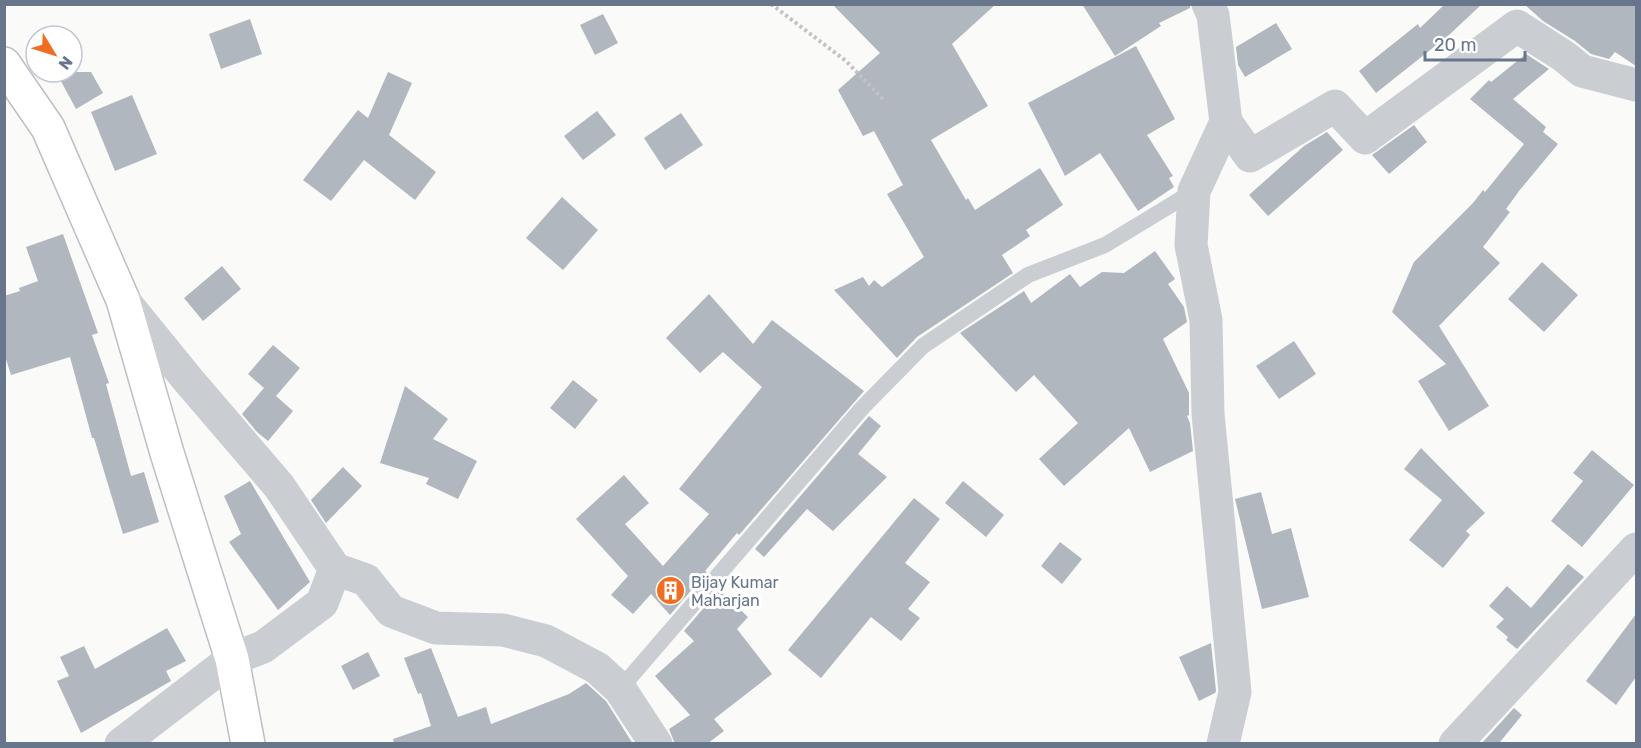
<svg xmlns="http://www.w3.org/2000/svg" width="1641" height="748" font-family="Rubik,sans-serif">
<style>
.building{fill:#b0b7bf}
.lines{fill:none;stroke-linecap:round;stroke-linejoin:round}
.secondary-casing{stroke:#bcc0c6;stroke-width:36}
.path{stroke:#c1c3c6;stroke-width:4;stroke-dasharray:3 3;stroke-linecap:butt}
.lane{stroke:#cacdd1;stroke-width:16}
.street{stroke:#cacdd1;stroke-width:33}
.secondary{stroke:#fff;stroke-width:33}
.labels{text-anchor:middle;stroke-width:6;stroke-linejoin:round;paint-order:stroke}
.poi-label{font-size:16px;fill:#67768b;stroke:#fff;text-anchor:start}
</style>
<rect width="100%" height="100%" fill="#fafaf8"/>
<path class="building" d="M832 4H996L952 44 988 106 931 140 966 200 968 198 975 210 1040 168 1063 205 1026 230 1030 236 1002 255 1013 273 917 337 897 358 834 290 863 277 869 286 874 280 882 287 924 257 887 194 903 185 874 131 863 136 838 90 880 53Z
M1082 4H1190V8L1159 23 1161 26 1115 56Z
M1445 4H1482L1449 35 1376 93 1359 71 1418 24 1420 28Z
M1524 4H1636V66L1615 52 1609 59 1591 54 1575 41 1543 21Z
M603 14 618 43 595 55 580 25Z
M250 19 262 54 221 69 209 34Z
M1276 23 1292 49 1245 77 1238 65 1236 47Z
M1136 46 1175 119 1147 135 1173 176 1169 178 1174 187 1138 211 1100 153 1065 176 1028 103Z
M1526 54 1549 69 1513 99 1546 127 1543 132 1558 144 1519 191 1506 209 1510 212 1483 247 1500 263 1439 326 1489 406 1449 431 1418 381 1446 364 1392 312 1414 262 1473 203 1483 190 1485 192 1524 144 1470 99 1489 80 1491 82Z
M56 72H91L103 93 76 109Z
M388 72 412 83 389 135 436 172 415 200 364 160 331 201 303 180 358 110 368 118Z
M132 95 157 154 115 171 91 112Z
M597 111 616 135 583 160 564 136Z
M681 113 703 145 665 170 644 138Z
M1414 125 1427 142 1389 174 1372 155Z
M1327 132 1343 150 1268 216 1249 195 1304 146Z
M562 197 598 230 563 270 526 238Z
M63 234 98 333 92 335 109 383 106 384 131 476 144 472 159 522 123 534 94 438H92L70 357 11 375 4 353V296L20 291 19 288 38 281 26 247Z
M1155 251 1175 279 1168 284 1184 307 1187 322 1163 339 1189 393V415L1187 416 1190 423 1193 451 1150 472 1129 428 1064 486 1039 459 1078 423 1034 375 1016 392 960 333 1024 291 1031 303 1070 274 1080 287 1102 272 1124 273Z
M1542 262 1578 295 1544 332 1508 299Z
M222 266 241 289 203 321 184 298Z
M709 294 753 344 772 320 864 391 739 535 737 533 705 571 707 572 670 615 651 594 633 614 611 595 628 576 576 519 624 475 649 503 625 524 663 566 709 514 679 489 762 387 723 352 700 373 666 338Z
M1294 341 1316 374 1279 399 1256 366Z
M273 345 300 368 276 396 293 411 268 441 257 432 242 414 264 388 248 374Z
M573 380 598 400 575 429 550 408Z
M405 386 448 419 433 439 477 461 458 499 426 484 429 478 380 463Z
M869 416 881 426 858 454 887 477 833 531 807 509 764 557 755 549Z
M1421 448 1485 513 1466 531 1470 535 1443 568 1409 540 1442 500 1404 469Z
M1592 450 1634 485 1582 547 1551 521 1583 481 1573 473Z
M343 467 362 486 326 523 311 500Z
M250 481 310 582 278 610 229 542 241 534 224 496Z
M963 481 1004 515 986 537 945 503Z
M1261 492 1272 534 1291 528 1309 597 1262 609 1235 499Z
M914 498 940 519 905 563 930 582 908 609 920 618 901 641 871 617 821 678 788 650Z
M1060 542 1082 559 1062 584 1041 566Z
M1568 564 1584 577 1517 649 1506 640 1508 637 1496 627 1504 619 1489 606 1507 586 1531 608Z
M719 590 748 617 737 629 772 674 714 719 724 731 707 744H675L669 729 690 715 655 676 694 641 684 631Z
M1636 614V677L1616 705 1586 681Z
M167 628 186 661 166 671 171 681 81 733 57 681 69 676 60 657 84 646 95 669Z
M1211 643 1216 691 1215 693 1199 701 1179 657Z
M431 648 458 717 486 707 491 724 569 694 586 683 606 701 633 744H394L393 739 431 726 421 693 418 694 404 658Z
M368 652 380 676 353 690 341 666Z
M1514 708 1522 715 1500 742 1502 744H1481Z"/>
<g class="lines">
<defs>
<path id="secondary" d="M4 64 48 128 123 300 167 453 232 659 248 744"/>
</defs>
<use href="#secondary" class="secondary-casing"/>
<path class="path" d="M771 4 846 61 883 99"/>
<path class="lane" d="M620 689 863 407 923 346 1028 275 1105 245 1194 191"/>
<path class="street" d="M1208 4 1213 15 1226 122 1194 191 1191 245 1206 320 1208 414 1235 692 1223 744
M1226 122 1250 156 1335 106 1365 138 1517 26 1565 57 1582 71 1636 85
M123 300 189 381 279 486 335 569 366 580 391 611 436 628 503 630 546 641 597 668 620 689 656 744
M121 744 232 659 263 647 322 603 335 569
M1455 744 1636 549"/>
<use href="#secondary" class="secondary"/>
</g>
<defs>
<symbol id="building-disc" viewBox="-11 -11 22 22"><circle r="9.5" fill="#f06d21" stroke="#fff"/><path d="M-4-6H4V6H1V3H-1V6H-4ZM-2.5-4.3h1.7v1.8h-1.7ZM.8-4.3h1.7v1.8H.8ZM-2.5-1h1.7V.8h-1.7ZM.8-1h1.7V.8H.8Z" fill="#fff"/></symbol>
</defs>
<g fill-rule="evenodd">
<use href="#building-disc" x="654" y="574" width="33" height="33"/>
</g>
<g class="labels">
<g class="poi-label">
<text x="691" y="588">Bijay Kumar<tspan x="691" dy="18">Maharjan</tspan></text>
</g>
</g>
<rect width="1641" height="748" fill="none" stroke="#67768b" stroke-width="12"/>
<g transform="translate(54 54) rotate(128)"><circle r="28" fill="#ffffff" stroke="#c2c8d1" stroke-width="1.5"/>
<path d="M0-4.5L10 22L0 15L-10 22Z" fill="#f06d21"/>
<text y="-9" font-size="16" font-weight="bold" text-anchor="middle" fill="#67768b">N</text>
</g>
<path d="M1425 51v9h100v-9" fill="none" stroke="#67768b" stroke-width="3"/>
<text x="1434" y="51" font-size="18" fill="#67768b" stroke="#ffffff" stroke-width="4.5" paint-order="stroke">20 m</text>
</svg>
